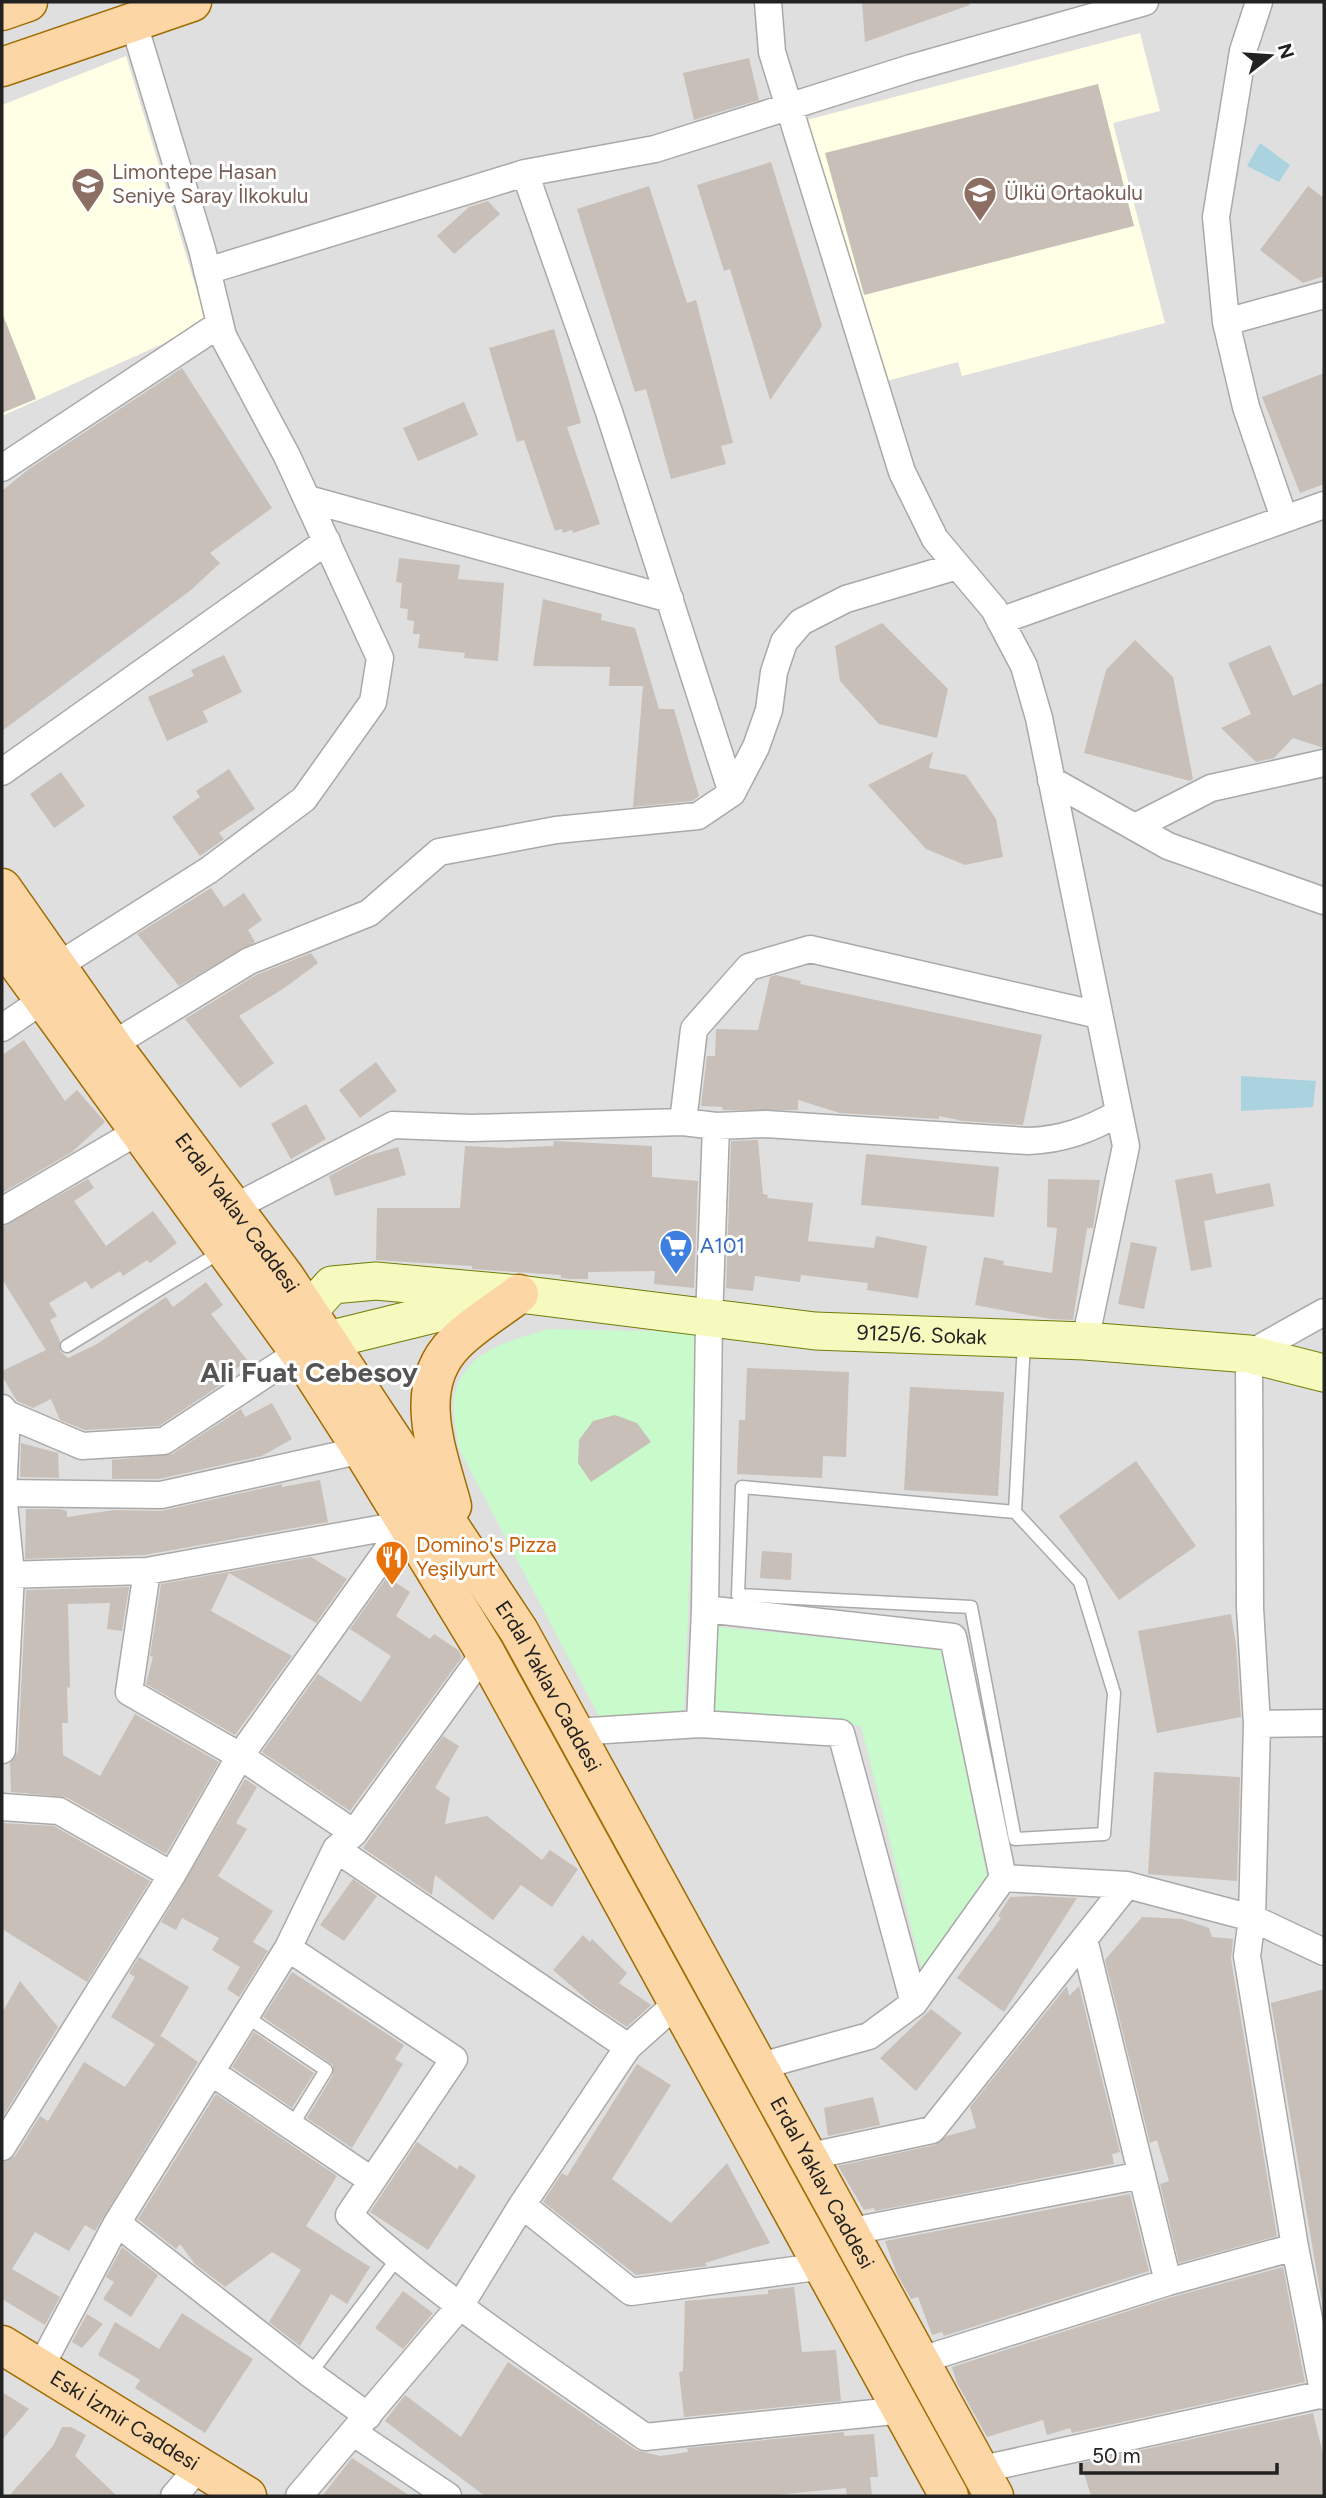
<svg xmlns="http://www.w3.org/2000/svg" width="1326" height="2498" font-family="Figtree,sans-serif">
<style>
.residential{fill:#e0dfdf}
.education{fill:#ffffe5}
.park{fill:#c8facc}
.water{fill:#aad3df}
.building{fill:#c7bfb8}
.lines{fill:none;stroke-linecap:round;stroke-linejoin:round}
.lane-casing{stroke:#a9a9a9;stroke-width:15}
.street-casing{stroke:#a9a9a9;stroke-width:29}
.secondary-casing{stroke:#707d05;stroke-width:39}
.primary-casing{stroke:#a06b00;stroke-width:41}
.lane{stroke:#fff;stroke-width:12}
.street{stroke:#fff;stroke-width:26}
.secondary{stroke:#f7fabf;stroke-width:37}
.primary{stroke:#fcd6a4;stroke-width:38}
.labels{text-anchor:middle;stroke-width:6;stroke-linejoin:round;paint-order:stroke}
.education-label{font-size:21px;fill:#785e54;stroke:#fff;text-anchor:start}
.street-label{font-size:21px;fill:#222;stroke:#fff}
.shop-label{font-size:21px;fill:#366cbe;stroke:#fff;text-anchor:start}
.food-label{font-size:21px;fill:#c56008;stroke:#fff;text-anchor:start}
.district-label{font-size:28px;font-weight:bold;fill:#555;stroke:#fff}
</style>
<rect width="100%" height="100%" fill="#f2efe9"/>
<path class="residential" d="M2 2H1324V2496H2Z"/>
<path class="education" d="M1140 33 1160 111 1113 123 1165 323 962 376 958 362 864 387 795 123Z
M126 56 207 324 2 416V105Z"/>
<path class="park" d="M549 1329 700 1332 684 1711 600 1718 458 1447C457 1432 452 1413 454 1398 462 1351 511 1340 549 1329Z
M718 1627 941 1649 988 1881 923 1974 861 1726 715 1719Z"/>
<path class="water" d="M1260 143 1290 165 1279 182 1247 166Z
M1241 1076 1316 1081 1313 1107 1241 1111Z"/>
<path class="building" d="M862 2H970V5L865 42Z
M749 58 759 100 694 120 683 73Z
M1098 84 1134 226 864 295 825 153Z
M771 162 822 326 770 400 730 269 724 271 697 185Z
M649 186 687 303 696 300 733 443 721 446 726 464 671 479 646 389 635 392 577 209Z
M1308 186 1324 198V276L1303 283 1260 250Z
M488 201 500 214 454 254 437 236 469 207Z
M3 315 36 399 2 413V316Z
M554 329 581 423 567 427 600 524 573 533 572 530 563 533 562 529 555 531 524 440 517 442 489 348Z
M182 368 272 508 210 553 220 563 191 590 2 731V491L29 469Z
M1324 373V484L1300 493 1262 397Z
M464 402 478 435 418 461 403 428Z
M399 558 460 565 458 579 504 583 498 661 464 658 465 653 418 648 420 634H413L414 621 407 620 408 609 400 608 402 583 396 582Z
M543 599 602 614 601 620 635 628 659 709H674L699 796 692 801 633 807 643 686H609L610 667 533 666Z
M882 623 948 689 937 738 879 724 840 681 835 646Z
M1135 640 1173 677 1193 779 1190 781 1084 753 1106 670Z
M1270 645 1293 696 1324 682V748L1293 738 1274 758 1256 762 1221 728 1251 714 1228 663Z
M224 655 242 692 203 711 208 722 167 741 148 697 194 676 191 670Z
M933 752 929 768 966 775 996 819 1003 857 965 865 926 849 868 785Z
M229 769 255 809 219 833 224 839 200 856 172 817 200 797 196 791Z
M61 772 85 806 54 828 30 794Z
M211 888 224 907 244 893 262 920 248 930 255 942 179 986 137 934Z
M311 953 318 963 283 989 239 1016 274 1063 240 1088 185 1019 256 975Z
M776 975 801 981 800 984 1042 1035 1023 1125 963 1121 939 1116V1119L840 1113 798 1100V1110H723L722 1107 701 1106 707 1056H715L716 1029 758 1030 770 977Z
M24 1040 65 1101 77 1090 105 1122 72 1152 2 1193V1055Z
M376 1062 397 1091 360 1118 339 1090Z
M306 1104 326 1139 291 1159 271 1124Z
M758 1140 763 1194 768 1195 767 1198 813 1203 808 1241 874 1248 876 1236 927 1246 918 1298 867 1290 868 1283 801 1275 800 1282 755 1276 753 1291 726 1288 731 1141Z
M554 1141 652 1146V1177L698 1181 694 1288 654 1284 655 1271 588 1272V1279H571L561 1278V1275L472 1269V1266L376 1260 377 1208H460L465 1146 508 1148 553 1146Z
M398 1147 406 1175 335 1196 329 1176 367 1156Z
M866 1154 999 1167 994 1217 861 1205Z
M1212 1173 1216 1194 1270 1183 1274 1206 1204 1221 1212 1267 1191 1271 1175 1180Z
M88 1179 94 1188 74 1201 106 1246 153 1211 177 1243 150 1263 147 1260 123 1276 120 1271 91 1289 86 1281 49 1303 57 1316 50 1320 60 1341V1351L68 1358 97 1344 166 1297 173 1307 206 1282 223 1305 211 1314 247 1360 224 1379 225 1382 159 1426 85 1430 60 1420 51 1399 33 1408 17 1401 2 1376V1371L46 1350 2 1279V1227Z
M1048 1179 1100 1180 1093 1228H1087L1073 1320 1050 1319 975 1305 984 1257 1004 1261 1003 1265 1052 1273 1057 1228 1047 1227Z
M1131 1242 1157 1247 1144 1309 1118 1304Z
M747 1368 849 1372 846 1457 823 1456 822 1478 737 1474 739 1420H745Z
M910 1387 1004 1392 998 1496 904 1490Z
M272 1403 292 1439 262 1456 159 1479H112V1460L172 1454 241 1409 245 1417Z
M615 1415 637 1423 651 1442 591 1482 578 1463 579 1440 593 1421Z
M21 1443 58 1453 59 1478 20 1477Z
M1136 1461 1196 1546 1119 1600 1059 1516Z
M320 1480 328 1522 145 1555 25 1559 26 1509H60L67 1511V1517L114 1510 161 1511 282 1484V1487Z
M762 1551 792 1553 791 1580 760 1578Z
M311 1557 347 1579 316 1623 229 1573 211 1611 292 1656 235 1735 146 1684 153 1657 150 1656 161 1584Z
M387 1577 410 1592 396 1616 430 1639 434 1634 458 1650 462 1657 350 1811 262 1752 318 1674 361 1702 391 1656 350 1629Z
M129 1587 122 1631 107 1629 110 1603 68 1604 70 1687 67 1688 68 1723H62L63 1755 100 1776 135 1714 219 1762 166 1854 66 1797 11 1792 10 1763 18 1751 26 1590Z
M1231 1614 1236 1645 1241 1717 1157 1733 1138 1631Z
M443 1736 459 1746 435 1788 450 1798 445 1824 487 1816 542 1860 550 1850 578 1869 552 1907 521 1885 493 1920 435 1875 432 1895 363 1848Z
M1154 1772 1240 1777 1237 1881 1148 1874Z
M245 1779 257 1787 236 1823 247 1829 218 1876 273 1911 253 1942 268 1951 239 1997 227 1989 240 1967 212 1950 219 1938 182 1918 176 1930 161 1922Z
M2 1823 54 1826 150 1881 87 1982 2 1929Z
M353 1879 377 1896 344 1941 320 1925Z
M1035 1896 1077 1898 1004 2012 957 1978 1001 1918 998 1916 1010 1897Z
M1142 1917 1182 1919 1209 1928 1212 1937 1233 1939 1231 1959 1277 2236 1179 2263 1160 2184 1169 2181 1157 2140 1150 2143 1105 1960Z
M583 1935 590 1942 592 1939 627 1973 619 1983 651 2005 627 2027 592 2004 553 1970Z
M139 1957 189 1987 158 2040 161 2036 198 2062 95 2231 85 2225 69 2251 35 2232 12 2269 60 2297 45 2325 2 2299V2163L15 2156 40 2116 48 2121 84 2062 125 2087 155 2044 111 2017 135 1977 129 1973Z
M292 1972 404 2045 395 2059 403 2064 352 2148 307 2118 333 2075V2065L263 2017Z
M20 1981 58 2027 2 2118V2013Z
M1067 1986 1069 1996 1079 1986 1120 2152 1112 2154 1114 2164 875 2211 874 2208 864 2210 838 2166 935 2145 947 2136 976 2128 970 2107Z
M1324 1989V2315L1271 2003Z
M931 2009 962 2033 916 2091 880 2058Z
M254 2032 314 2073 292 2108 232 2067Z
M637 2064 671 2085 612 2179 671 2223 727 2163 770 2243 705 2263 707 2266 636 2275 543 2202 562 2173 567 2176Z
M216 2094 337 2176 306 2226 370 2267 347 2304 331 2294 300 2346 269 2322 301 2270 272 2252 225 2287 195 2264 180 2244 176 2249 138 2219Z
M873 2097 880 2125 828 2136 824 2108Z
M417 2142 457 2169 460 2165 476 2176 428 2250 370 2212Z
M1130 2194 1149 2271 944 2336 942 2332 932 2335 918 2297 911 2299 897 2274 885 2241Z
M122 2247 158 2275 131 2317 103 2299 114 2282 106 2277Z
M1283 2267 1305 2382 1072 2433 1070 2428 1047 2435 1043 2420 987 2437 957 2383 952 2367 1172 2297Z
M794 2287 802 2352 836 2350 841 2401 684 2417 679 2372 683 2371 685 2301 768 2294V2290Z
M403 2291 433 2313 403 2349 375 2328Z
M182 2313 253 2359 205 2433 135 2388 140 2380 98 2355 115 2322 159 2349Z
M87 2314 103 2324 82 2348 72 2342Z
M508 2362 636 2450 660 2456 688 2452 687 2448 844 2432V2436L874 2434 878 2477H870L872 2496H847L846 2488 766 2496H485L385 2421 405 2395 461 2437Z
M2 2392 29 2409 2 2440Z
M1313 2413 1324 2458V2496H1091L1081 2463Z
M62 2427H71L86 2435 75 2456 117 2496H9L53 2446Z
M352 2458 410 2496H322Z"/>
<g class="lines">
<defs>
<path id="lane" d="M67 1346 222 1251
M1015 1512 742 1487 738 1595 971 1607 1015 1839 1104 1834 1114 1693 1080 1582 1015 1512 1024 1342
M244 2015 326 2070 291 2127
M310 2374 397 2259"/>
<path id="street" d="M768 2 772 52 902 472 935 539 994 609 1024 666 1039 718 1126 1146 1085 1341
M1259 2 1243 51 1216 217 1226 322 1246 407 1284 518
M525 173 609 412 732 793
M207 271 525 173 655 149 911 68 1145 2
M1226 322 1324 295
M2 468 220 324
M308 499 670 599
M1000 621 1324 505
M2 772 327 541
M1051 780 1168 846 1324 901
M1135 827 1211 788 1324 763
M56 967 209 870 304 799 373 702 380 658 287 456 223 336 202 249 133 21
M2 1028 43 1000
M112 1045 249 961 369 913 439 852 556 830 698 816 732 793 756 747 769 710 774 672 784 642 801 622 846 599 957 566
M683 1122 694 1029 749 967 810 949 1099 1015
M716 1126 709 1320 705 1609 953 1637 1003 1878 1127 1885 1252 1918 1324 1952
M235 1207 393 1125 471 1128 683 1122 716 1126 766 1124 1028 1141C1062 1140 1089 1130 1119 1113
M2 1211 137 1132
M1324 1312 1249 1354 1250 1608 1257 1724 1252 1918 1247 1956 1295 2247 1324 2396
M2 1408 7 1414 82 1446 164 1441 299 1352
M2 1493 161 1495 362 1450
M147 1571 129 1692 240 1756 354 1833
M2 1575 147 1571 406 1524
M700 1724 841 1733 914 2003
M1257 1724 1324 1723
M575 1732 700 1724 705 1609
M2 1750 11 1574 3 1493 7 1414
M2 1807 59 1811 172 1875
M336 1849 628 2047
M1084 1939 1168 2282
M288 1948 454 2059 349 2215C440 2298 544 2366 645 2437L903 2410
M757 2067 869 2036 914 2003 1003 1878
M211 2072 371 2180
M2 2147 172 1875 240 1756 406 1524
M806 2157 932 2130 1127 1885
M522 2205 631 2292 824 2266
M117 2223 310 2374 368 2416
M847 2232 1142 2175
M918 2361 1168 2282 1295 2247
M40 2368 117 2223 288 1948 336 1849 354 1833 485 1652
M354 2433 448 2496
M978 2470 1324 2394
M174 2496 199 2467
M299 2496 460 2306 522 2205 628 2047 676 2004"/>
<g id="secondary">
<path d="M303 1326 328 1340 491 1300"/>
<path id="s1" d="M306 1339C300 1315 317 1302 332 1285L376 1281 519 1294 815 1331 1085 1341 1249 1354 1324 1373"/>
</g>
<g id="primary">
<path d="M2 11 28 2"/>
<path d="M2 67 192 2"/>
<path id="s2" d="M2 888 112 1045 285 1277 519 1631 994 2496"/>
<path d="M2 942 299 1352 362 1450 485 1652 949 2496"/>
<path d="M452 1506C438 1453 410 1388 455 1343 474 1324 498 1310 519 1294"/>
<path id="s3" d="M2 2345 247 2496"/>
</g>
</defs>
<use href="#lane" class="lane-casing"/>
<use href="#street" class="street-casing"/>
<use href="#secondary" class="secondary-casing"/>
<use href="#primary" class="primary-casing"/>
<use href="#lane" class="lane"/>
<use href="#street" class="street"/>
<use href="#secondary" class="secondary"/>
<use href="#primary" class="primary"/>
</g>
<defs>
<symbol id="school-pin" viewBox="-11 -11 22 30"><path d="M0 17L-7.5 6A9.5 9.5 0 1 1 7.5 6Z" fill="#8d6e63" stroke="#fff"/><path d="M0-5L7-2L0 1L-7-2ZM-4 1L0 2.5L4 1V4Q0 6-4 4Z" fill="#fff"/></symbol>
<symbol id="supermarket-pin" viewBox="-11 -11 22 30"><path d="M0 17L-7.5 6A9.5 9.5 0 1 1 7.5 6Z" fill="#3f7fe0" stroke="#fff"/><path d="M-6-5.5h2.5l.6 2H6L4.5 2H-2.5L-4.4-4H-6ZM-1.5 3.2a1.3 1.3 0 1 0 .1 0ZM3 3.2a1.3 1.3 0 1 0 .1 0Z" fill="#fff"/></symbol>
<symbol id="restaurant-pin" viewBox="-11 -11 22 30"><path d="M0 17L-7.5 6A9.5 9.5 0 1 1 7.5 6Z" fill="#e8710a" stroke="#fff"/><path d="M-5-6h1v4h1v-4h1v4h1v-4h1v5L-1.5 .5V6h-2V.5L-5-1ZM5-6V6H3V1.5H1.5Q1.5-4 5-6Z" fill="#fff"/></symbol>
</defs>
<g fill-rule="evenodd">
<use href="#school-pin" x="69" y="165" width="38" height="52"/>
<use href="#school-pin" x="961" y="174" width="38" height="52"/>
<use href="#supermarket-pin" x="657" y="1227" width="38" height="52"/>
<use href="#restaurant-pin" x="373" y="1538" width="38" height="52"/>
</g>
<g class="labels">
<g class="education-label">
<text x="112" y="179">Limontepe Hasan<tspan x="112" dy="24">Seniye Saray İlkokulu</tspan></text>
<text x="1004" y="200">Ülkü Ortaokulu</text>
</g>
<g class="street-label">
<text dy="7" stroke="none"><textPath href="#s2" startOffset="401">Erdal Yaklav Caddesi</textPath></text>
<text dy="7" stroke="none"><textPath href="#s1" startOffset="656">9125/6. Sokak</textPath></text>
<text dy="7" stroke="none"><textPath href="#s2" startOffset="968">Erdal Yaklav Caddesi</textPath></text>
<text dy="7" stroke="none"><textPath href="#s2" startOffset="1535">Erdal Yaklav Caddesi</textPath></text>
<text dy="7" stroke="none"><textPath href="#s3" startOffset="144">Eski İzmir Caddesi</textPath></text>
</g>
<g class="shop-label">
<text x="700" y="1253">A101</text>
</g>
<g class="food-label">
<text x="416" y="1552">Domino's Pizza<tspan x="416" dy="24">Yeşilyurt</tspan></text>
</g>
<g class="district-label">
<text x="309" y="1382">Ali Fuat Cebesoy</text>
</g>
</g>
<rect width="1326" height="2498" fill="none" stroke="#222222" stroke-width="7"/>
<g transform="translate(1270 56) rotate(73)" stroke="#ffffff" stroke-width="5" paint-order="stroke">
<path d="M0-5L12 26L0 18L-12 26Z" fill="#222222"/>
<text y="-10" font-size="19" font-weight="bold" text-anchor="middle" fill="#222222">N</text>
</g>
<path d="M1081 2463v10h196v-10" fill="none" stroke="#222222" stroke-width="3.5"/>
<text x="1092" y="2463" font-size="21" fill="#222222" stroke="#ffffff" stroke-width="5" paint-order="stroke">50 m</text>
</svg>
